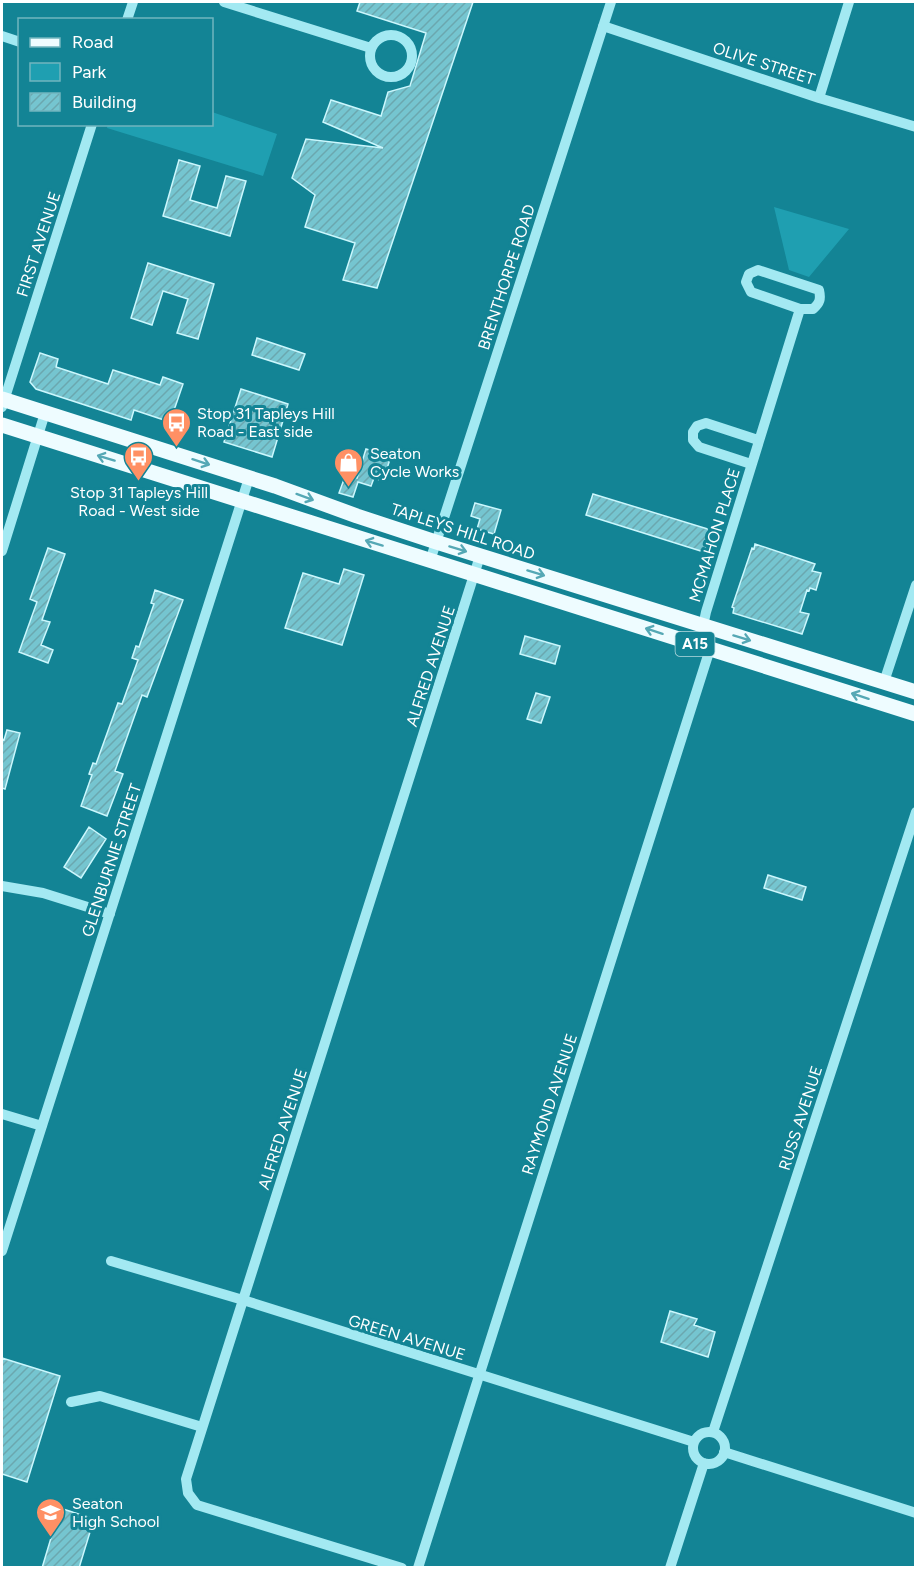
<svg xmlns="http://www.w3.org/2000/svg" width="917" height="1569" font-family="Figtree,sans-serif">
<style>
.green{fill:#1f9fb1}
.building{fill:url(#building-hatch);stroke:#cbf7fd;stroke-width:1.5}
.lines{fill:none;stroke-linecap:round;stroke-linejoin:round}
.minor{stroke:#a3e9f2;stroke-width:10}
.major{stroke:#eefcff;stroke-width:15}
.oneway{stroke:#55a8b5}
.labels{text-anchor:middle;stroke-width:6;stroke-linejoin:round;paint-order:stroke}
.shield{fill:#138495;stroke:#b8dadf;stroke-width:1.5}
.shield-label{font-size:15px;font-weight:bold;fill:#fff}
.street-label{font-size:16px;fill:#fff;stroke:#138495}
.poi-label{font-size:16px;fill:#fff;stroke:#138495;text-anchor:start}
</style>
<defs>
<pattern id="building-hatch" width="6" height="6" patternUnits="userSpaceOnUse" patternTransform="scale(1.5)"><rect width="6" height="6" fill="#75c5d0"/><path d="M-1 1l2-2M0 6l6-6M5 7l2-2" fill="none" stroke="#6ba7af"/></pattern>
</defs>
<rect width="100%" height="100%" fill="#138495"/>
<path class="green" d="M212 112 277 134 263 176 107 128 108 124H212Z
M774 207 849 229 809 277 789 270Z"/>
<path class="building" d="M360 2H473L377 288 343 280 355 243 305 227 315 195 292 178 306 139 383 148 323 122 331 100 381 116 388 92 410 86 426 33 357 11Z
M179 160 200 166 190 200 217 208 226 176 246 181 230 236 163 216Z
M148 263 214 284 198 339 177 333 188 299 163 291 152 325 131 318Z
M257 338 305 354 299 370 252 355Z
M40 353 58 359 56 367 108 384 113 370 160 385 163 377 183 384 170 422 134 410 131 420 36 389 30 382Z
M241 389 288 404 272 457 224 442Z
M366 449 391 456 383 481 374 478 371 486 358 482 353 497 339 493 346 474 357 478Z
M593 494 711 530 704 552 586 515Z
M475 503 501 510 494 534 477 529 480 519 471 516Z
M755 544 815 564 812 571 821 573 816 590 810 588 809 591 807 590 800 612 809 614 802 634 733 613 734 608 732 607 752 548 754 549Z
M48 548 65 554 42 620 50 622 41 645 53 650 48 663 19 652 37 602 30 599Z
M344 569 364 575 342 645 285 628 303 573 339 584Z
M155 590 183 600 147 697 142 695 115 771 123 774 107 816 81 806 92 775 89 774 93 763 96 764 118 703 122 704 138 660 132 658 136 646 139 647 154 604 151 603Z
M525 636 560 646 555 664 520 654Z
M536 693 550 697 541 723 527 719Z
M7 730 20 733 5 789 2 788V739L4 740Z
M89 827 106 839 81 878 64 867Z
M768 875 806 887 802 900 764 888Z
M670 1311 697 1319 694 1325 715 1332 708 1357 661 1342Z
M2 1358 60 1376 27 1482 2 1474Z
M60 1508 94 1519 79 1568H42Z"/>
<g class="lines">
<path class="minor" d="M224 2 371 48
M127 20 133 2
M603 26 819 98 916 127
M370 56a21 21 0 1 1 42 0a21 21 0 1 1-42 0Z
M2 36 20 42
M819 98 849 2
M2 407 92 124
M751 464 699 447 693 440V432L697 426 706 423 758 440
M2 551 45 413
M430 561 611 2
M884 682 916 585
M2 886 43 893 110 914
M2 1114 42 1126
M2 1251 249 478
M111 1261 243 1300 694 1442
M71 1402 100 1396 202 1427
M713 1432 916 812
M693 1448a16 16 0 1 1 32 0a16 16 0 1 1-32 0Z
M724 1452 916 1513
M402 1568 197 1505 188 1493 186 1479 480 556
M418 1568 710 649 703 626 706 612 800 309H813C820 303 821 299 819 290L758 270 749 274 746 282 751 292 800 309
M670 1568 704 1463"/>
<path class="major" d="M2 399 275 486 357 516 436 542 916 692
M2 425 916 714"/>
</g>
<defs><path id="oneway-shaft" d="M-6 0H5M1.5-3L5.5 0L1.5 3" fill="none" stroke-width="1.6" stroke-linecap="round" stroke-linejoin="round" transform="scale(1.5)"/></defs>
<g class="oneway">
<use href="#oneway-shaft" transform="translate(106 458) rotate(-163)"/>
<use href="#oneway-shaft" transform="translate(201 462) rotate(18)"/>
<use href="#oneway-shaft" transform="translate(305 497) rotate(20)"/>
<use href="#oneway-shaft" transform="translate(374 543) rotate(-163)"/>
<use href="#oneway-shaft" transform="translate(458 549) rotate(17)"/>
<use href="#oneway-shaft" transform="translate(536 573) rotate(17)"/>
<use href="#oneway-shaft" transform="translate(654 631) rotate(-162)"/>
<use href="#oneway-shaft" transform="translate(742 638) rotate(17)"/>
<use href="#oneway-shaft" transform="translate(860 696) rotate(-162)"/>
</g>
<defs>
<symbol id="bus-pin" viewBox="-11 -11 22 30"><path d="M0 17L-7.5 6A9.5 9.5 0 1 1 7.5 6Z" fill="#ff9064" stroke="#138495"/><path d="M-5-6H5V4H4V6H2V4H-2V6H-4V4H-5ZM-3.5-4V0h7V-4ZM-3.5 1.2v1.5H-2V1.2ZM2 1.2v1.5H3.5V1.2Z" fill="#fff"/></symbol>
<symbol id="shop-pin" viewBox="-11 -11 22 30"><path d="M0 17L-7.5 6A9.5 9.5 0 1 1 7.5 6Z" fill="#ff9064" stroke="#138495"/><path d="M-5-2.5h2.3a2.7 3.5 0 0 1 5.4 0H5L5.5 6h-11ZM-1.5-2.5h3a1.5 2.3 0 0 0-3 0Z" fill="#fff"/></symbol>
<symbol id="school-pin" viewBox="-11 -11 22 30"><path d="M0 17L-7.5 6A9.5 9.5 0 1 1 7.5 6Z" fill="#ff9064" stroke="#138495"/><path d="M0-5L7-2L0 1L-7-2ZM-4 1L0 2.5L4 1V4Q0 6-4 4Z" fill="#fff"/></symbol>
</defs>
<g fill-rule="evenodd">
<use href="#bus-pin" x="160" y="406" width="33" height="45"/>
<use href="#bus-pin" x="122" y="440" width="33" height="45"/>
<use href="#shop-pin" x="332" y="446" width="33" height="45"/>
<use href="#school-pin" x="34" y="1496" width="33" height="45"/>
</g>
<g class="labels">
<rect class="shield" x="675.5" y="632" width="39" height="24" rx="4.5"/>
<g class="shield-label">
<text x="695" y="649">A15</text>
</g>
<g class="street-label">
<text transform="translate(764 63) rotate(18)" y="6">OLIVE STREET</text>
<text transform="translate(38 244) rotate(-72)" y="6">FIRST AVENUE</text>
<text transform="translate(506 277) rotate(-72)" y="6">BRENTHORPE ROAD</text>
<text transform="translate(463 531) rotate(18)" y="6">TAPLEYS HILL ROAD</text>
<text transform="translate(714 535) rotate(-73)" y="6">MCMAHON PLACE</text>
<text transform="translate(430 666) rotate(-72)" y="6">ALFRED AVENUE</text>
<text transform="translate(111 860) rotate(-72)" y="6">GLENBURNIE STREET</text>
<text transform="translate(549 1104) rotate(-72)" y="6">RAYMOND AVENUE</text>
<text transform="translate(800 1118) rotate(-72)" y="6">RUSS AVENUE</text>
<text transform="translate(282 1129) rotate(-72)" y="6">ALFRED AVENUE</text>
<text transform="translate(407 1337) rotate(17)" y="6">GREEN AVENUE</text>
</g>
<g class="poi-label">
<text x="197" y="419">Stop 31 Tapleys Hill<tspan x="197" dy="18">Road - East side</tspan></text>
<text x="370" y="459">Seaton<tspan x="370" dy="18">Cycle Works</tspan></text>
<text x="139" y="498" text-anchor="middle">Stop 31 Tapleys Hill<tspan x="139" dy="18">Road - West side</tspan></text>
<text x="72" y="1509">Seaton<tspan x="72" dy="18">High School</tspan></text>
</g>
</g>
<rect width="917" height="1569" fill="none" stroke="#ffffff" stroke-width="6"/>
<rect x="18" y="18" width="195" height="108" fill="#138495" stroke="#71b5bf" stroke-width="1.5"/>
<rect x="30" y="38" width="30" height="9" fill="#eefcff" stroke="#71b5bf" stroke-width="1.5"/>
<text x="72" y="48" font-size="18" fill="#ffffff">Road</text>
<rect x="30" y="63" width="30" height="18" fill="#1f9fb1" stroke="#71b5bf" stroke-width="1.5"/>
<text x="72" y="78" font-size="18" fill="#ffffff">Park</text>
<rect x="30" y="93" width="30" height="18" fill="url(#building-hatch)" stroke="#71b5bf" stroke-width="1.5"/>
<text x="72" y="108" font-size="18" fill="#ffffff">Building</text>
</svg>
